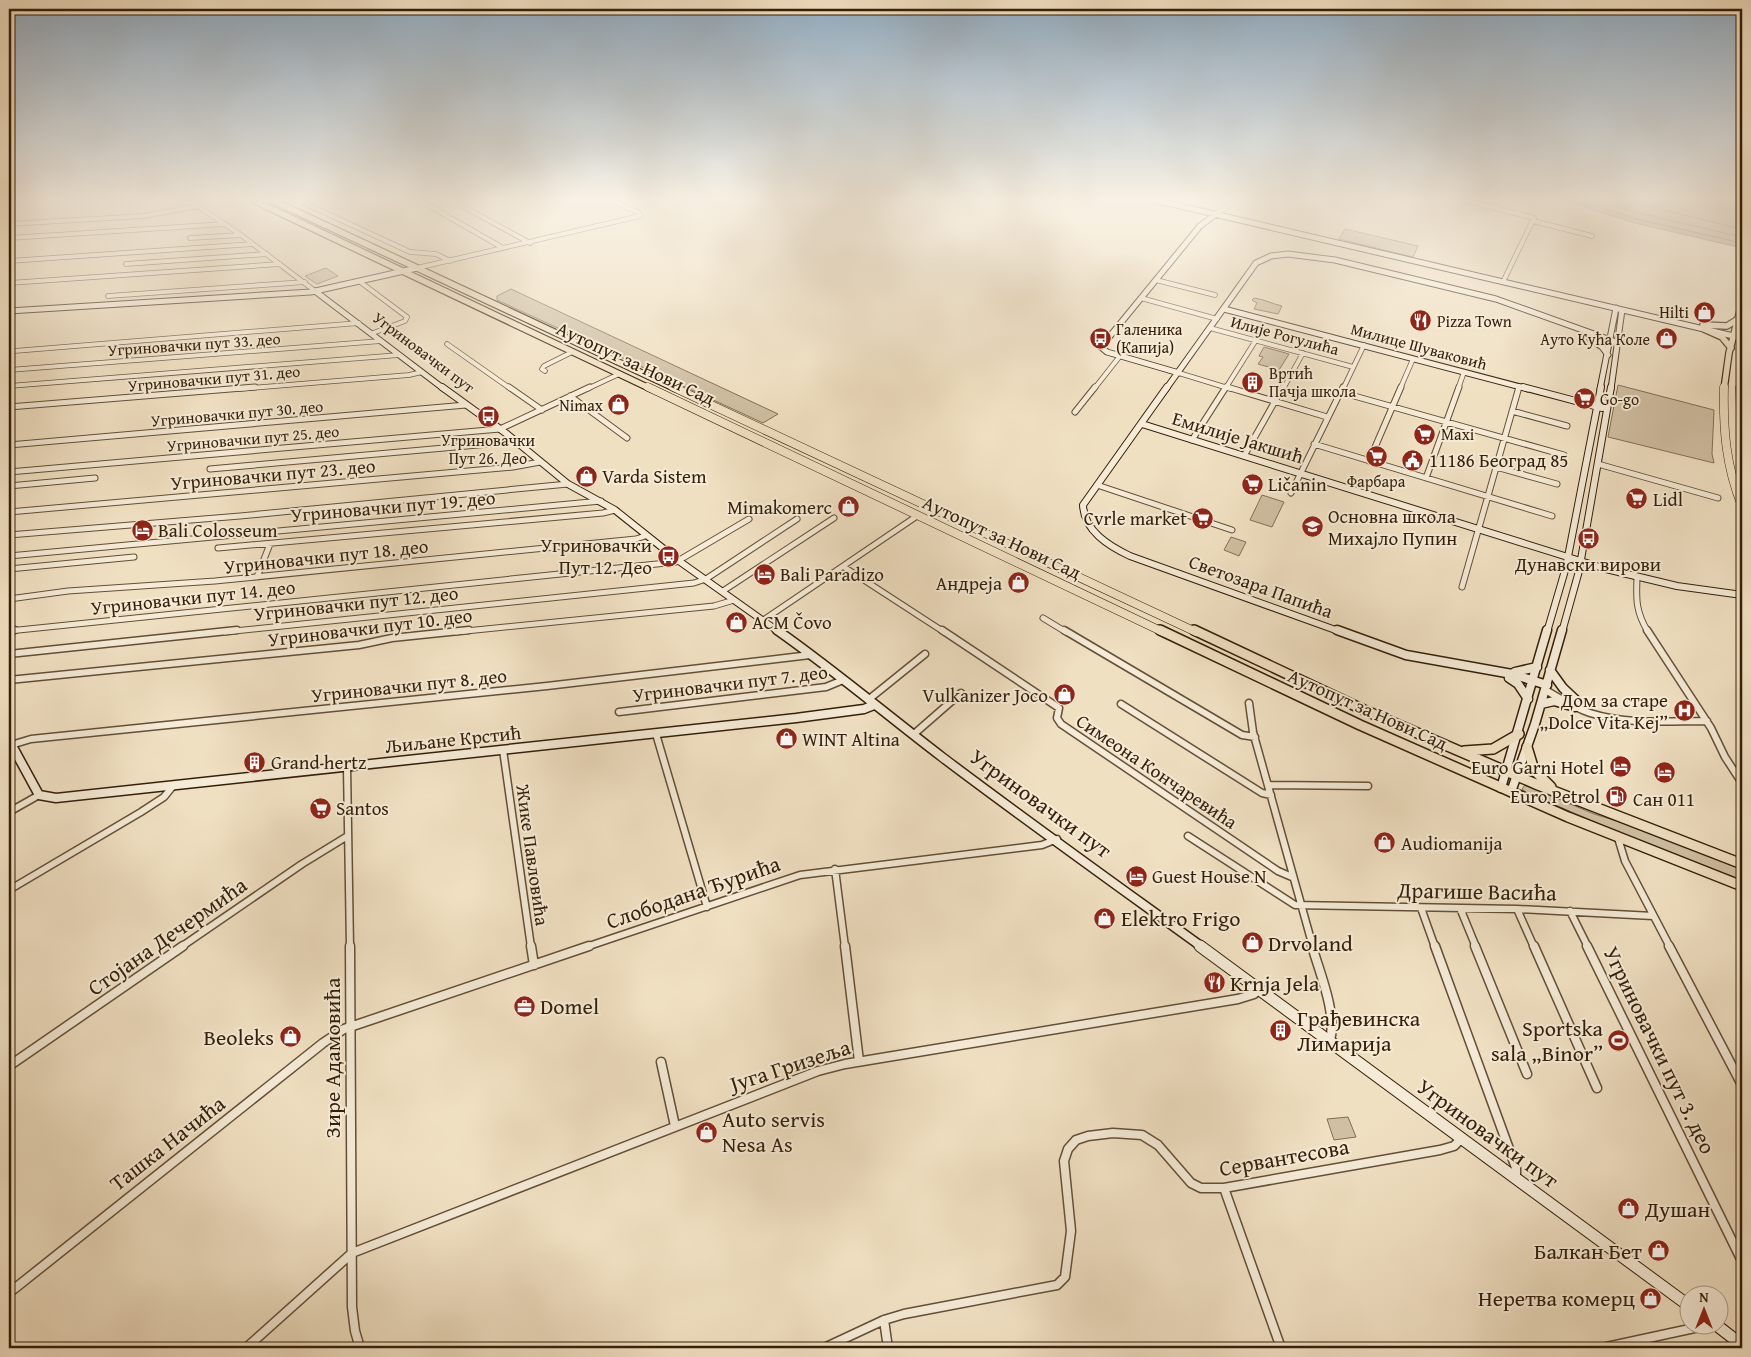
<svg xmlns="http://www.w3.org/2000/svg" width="1751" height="1357" font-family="'Gentium Book Plus',serif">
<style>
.green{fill:#d0bfa3;stroke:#826f56}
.water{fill:#b09e83;stroke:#7f6b52}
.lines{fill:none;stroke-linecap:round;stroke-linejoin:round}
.shore{stroke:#725e46;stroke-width:1}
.street-far3-casing{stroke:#644f37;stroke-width:5.5}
.street-far2-casing{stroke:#644f37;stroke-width:7}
.street-far1-casing{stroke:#644f37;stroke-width:9}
.street-casing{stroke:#644f37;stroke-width:11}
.secondary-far3-casing{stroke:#351f09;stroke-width:7}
.secondary-far2-casing{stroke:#351f09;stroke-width:8}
.secondary-far1-casing{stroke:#351f09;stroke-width:11}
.secondary-casing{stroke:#351f09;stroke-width:13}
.primary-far2-casing{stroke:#351f09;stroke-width:8}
.primary-far1-casing{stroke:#351f09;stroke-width:9}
.primary-casing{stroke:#351f09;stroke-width:12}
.street-far3{stroke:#f5ebd7;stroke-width:4}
.street-far2{stroke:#f5ebd7;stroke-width:5}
.street-far1{stroke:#f5ebd7;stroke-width:6}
.street{stroke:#f5ebd7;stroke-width:8}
.secondary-far3{stroke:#f5ebd7;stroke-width:5}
.secondary-far2{stroke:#f5ebd7;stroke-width:6}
.secondary-far1{stroke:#f5ebd7;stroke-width:8}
.secondary{stroke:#f5ebd7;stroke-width:11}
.primary-far2{stroke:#f0e0c2;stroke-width:5.5}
.primary-far1{stroke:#f0e0c2;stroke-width:8}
.primary{stroke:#f0e0c2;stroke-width:9}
.labels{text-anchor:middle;stroke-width:4;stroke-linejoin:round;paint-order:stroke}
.far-poi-label{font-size:16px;fill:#351f09;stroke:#f5ebd7;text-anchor:start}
.far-street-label{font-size:16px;fill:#351f09;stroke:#f5ebd7}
.street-label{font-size:19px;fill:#351f09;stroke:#f5ebd7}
.poi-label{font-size:19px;fill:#351f09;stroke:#f5ebd7;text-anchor:start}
.near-street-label{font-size:22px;fill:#351f09;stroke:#f5ebd7}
.near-poi-label{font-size:22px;fill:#351f09;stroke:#f5ebd7;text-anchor:start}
</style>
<rect width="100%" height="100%" fill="#f0e0c2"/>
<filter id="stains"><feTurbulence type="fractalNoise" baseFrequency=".004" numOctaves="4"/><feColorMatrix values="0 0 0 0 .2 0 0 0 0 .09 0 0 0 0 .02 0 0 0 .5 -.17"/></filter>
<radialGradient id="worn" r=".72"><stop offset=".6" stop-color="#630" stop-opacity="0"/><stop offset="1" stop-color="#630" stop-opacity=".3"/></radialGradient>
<path class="green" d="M1345 229 1418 246 1413 257 1339 239Z
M326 268 338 276 317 284 305 276Z
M511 289 778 414 763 423 497 300V296Z
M1254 298C1263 299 1273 304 1282 306L1278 314 1254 309 1257 303 1252 300Z
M1264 347 1289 354 1279 370 1258 364 1263 357 1259 356Z
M1618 385 1714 410 1712 454 1714 463 1608 437Z
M1262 495 1284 502 1272 527 1250 520Z
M1231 537 1246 542 1239 556 1224 550Z
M1525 785 1594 814 1623 823 1742 869V880L1621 833 1527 793 1522 789Z
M1348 1117 1356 1137 1334 1140 1327 1119Z"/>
<path class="water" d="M1565 201H1742V248L1635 223Z"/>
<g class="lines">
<path class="shore" d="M1581 201 1636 219 1742 243
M1602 201 1638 213 1742 237
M1626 201 1742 229"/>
<defs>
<path id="street-far3" d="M190 201 241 235 315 291
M300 201 410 252 436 254 450 261
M421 201 503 248
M453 201 530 243
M1468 201 1534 218 1503 282
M1216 214 1235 201
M1533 221 1592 236
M9 224 144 216 198 206
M9 238 225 224
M190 238 241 235
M9 261 253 244
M126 264 267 254
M417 268 640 216 639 213 612 201
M1156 280 1215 295
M359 281 407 317 405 321 373 333
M9 283 280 264
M108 296 305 282
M1141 298 1217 319
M1210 328 1353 367
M447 344 511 389
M14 351 359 323
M9 370 381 341
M545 371 542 369 544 366 572 352
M1179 373 1231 389
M9 386 399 355
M239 389 409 375 422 372
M587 389 619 374
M1094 389 1120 356
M1225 389 1256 340
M1283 389 1303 353
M1343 389 1364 345
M1400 389 1413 359
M1458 389 1464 372
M1518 389 1519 386"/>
<path id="street-far2" d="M509 387 542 410
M1227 387 1327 417
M1340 392 1564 455
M570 396 627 438
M9 407 255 387
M1512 411 1567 426
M1075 412 1095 387
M1192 440 1226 387
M1314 444 1552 516
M9 445 466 405
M1244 456 1283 387
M1369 461 1401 387
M1598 464 1718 498
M1496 467 1557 484
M210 469 489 444 514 440
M9 472 500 429 590 387
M1426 478 1459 387
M1097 485 1232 530
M9 486 95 478
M1291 493 1343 387
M9 512 513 467 540 462
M9 535 240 516 568 484
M218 548 603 513 615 510
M9 556 601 501
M844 567 944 632
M9 569 134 557
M257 577 270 544
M1637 578C1636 600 1636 612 1648 632
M1462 587 1519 387
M723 591 834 518
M9 599 68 591 215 581 636 539 645 536
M1043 618 1066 632
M762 621 917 516
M9 631 676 562 749 519
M225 632 694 583 706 579 797 519
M456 632 714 606 734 600"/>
<path id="street-far1" d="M942 630 1059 708 1057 718 1061 724 1278 871 1292 877
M1064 630 1242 735 1255 737
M1647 630 1711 728 1725 757 1742 783
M9 631 15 630
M9 654 237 630
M9 680 359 645 392 638 469 630
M1545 690C1560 698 1574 708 1590 713 1628 725 1668 721 1707 721
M868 700 925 654
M1249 703 1253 732 1313 947
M1121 704 1262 793 1271 795
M619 712 826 687 843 680
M656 734 707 907
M914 734 961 693
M11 745 31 739 547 686 810 655
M503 750 531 947
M347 767 350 947
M1268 785 1368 786
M9 812 39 795
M1188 836 1295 905 1517 909 1653 916
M1618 838 1625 861 1670 947
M835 869 845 947
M9 890 141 812 164 797 173 786
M1421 908 1435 947
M1460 908 1476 947
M1517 909 1534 947
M1570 911 1588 947
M181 947 302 864 346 837
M586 947 800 875 1042 845 1057 839"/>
<path id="street" d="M350 946 352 1307 355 1331 360 1348
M531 946 534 965
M845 946 859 1061
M1312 946C1320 974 1337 1013 1330 1041
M1435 946 1516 1168V1178
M1475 946 1527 1074
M1534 946 1597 1088
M1587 946 1742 1261
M1669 946 1742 1085
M661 1062 675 1126
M9 1066 183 946
M1224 1188 1281 1348
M9 1293 323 1043 344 1029 589 946
M884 1320 888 1348
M246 1348 352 1253 818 1071 845 1064 1238 999 1254 994 1259 989
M824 1348 884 1320 904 1314 1057 1285 1065 1277 1071 1231 1064 1161 1068 1149 1076 1140 1088 1136 1113 1133 1142 1135 1158 1145 1191 1183 1201 1188H1224L1440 1150 1454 1146 1462 1138
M1602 1348 1699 1327 1702 1324"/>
<path id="secondary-far3" d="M1159 201 1742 338
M315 291 444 389
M1224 309 1528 389
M9 311 311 292 417 268
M1590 339 1602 347 1608 355
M1179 373 1107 352 1101 347 1200 226 1216 214
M1166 389 1256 263 1271 256 1288 254 1335 260 1496 299 1619 343
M1600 389 1616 308
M1611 389 1622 310"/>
<path id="secondary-far2" d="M442 387 507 434 568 484 615 510 679 561 779 632
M1167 387 1083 505C1084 531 1109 546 1130 556L1341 632
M1523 387 1602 408
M1142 424 1606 569 1677 586 1742 595
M1547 632 1566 567 1601 387
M1562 632 1579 571 1611 387"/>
<path id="secondary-far1" d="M777 630C834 670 887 715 942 757 1028 822 1115 884 1202 947
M1337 630 1406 655 1512 674 1547 685
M1550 670 1563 688 1578 702
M1515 672 1537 667
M1509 678 1518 684 1528 699
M1541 704 1554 701 1575 707
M9 740 39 795 56 798 796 718 864 709 874 705
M1501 788 1547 630
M1511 792 1535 724 1562 630"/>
<path id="secondary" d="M1200 946 1688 1305
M1715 1324 1742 1345"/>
<path id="primary-far2" d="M255 201 651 389
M274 201 676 389
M1703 325 1727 326 1738 319
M1704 329 1722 337 1731 348
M1724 389 1729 353 1742 303
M1740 389 1742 352"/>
<path id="primary-far1" d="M648 387 1163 632
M673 387 1196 632
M1724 387C1723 429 1726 467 1742 506
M1740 387 1742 466"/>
<path id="primary" d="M1160 630 1360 725 1568 817 1742 886
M1194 630 1364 710 1538 785 1742 864
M1527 747 1534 770 1551 787
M1464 751 1493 749 1519 734"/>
</defs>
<use href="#street-far3" class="street-far3-casing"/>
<use href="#street-far2" class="street-far2-casing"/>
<use href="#street-far1" class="street-far1-casing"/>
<use href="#street" class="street-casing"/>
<use href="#secondary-far3" class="secondary-far3-casing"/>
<use href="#secondary-far2" class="secondary-far2-casing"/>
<use href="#secondary-far1" class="secondary-far1-casing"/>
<use href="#secondary" class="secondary-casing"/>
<use href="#primary-far2" class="primary-far2-casing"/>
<use href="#primary-far1" class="primary-far1-casing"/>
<use href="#primary" class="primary-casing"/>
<use href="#street-far3" class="street-far3"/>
<use href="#street-far2" class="street-far2"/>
<use href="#street-far1" class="street-far1"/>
<use href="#street" class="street"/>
<use href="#secondary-far3" class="secondary-far3"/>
<use href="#secondary-far2" class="secondary-far2"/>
<use href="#secondary-far1" class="secondary-far1"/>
<use href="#secondary" class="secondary"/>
<use href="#primary-far2" class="primary-far2"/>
<use href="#primary-far1" class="primary-far1"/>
<use href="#primary" class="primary"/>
</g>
<linearGradient id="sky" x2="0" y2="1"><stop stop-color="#91abc0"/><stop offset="0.51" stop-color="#f8f1e4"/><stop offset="1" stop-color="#f8f1e4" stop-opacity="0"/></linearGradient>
<rect width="1751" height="391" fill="url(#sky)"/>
<defs>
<symbol id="shop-disc" viewBox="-11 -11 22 22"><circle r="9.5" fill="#8f2418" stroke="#f5ebd7"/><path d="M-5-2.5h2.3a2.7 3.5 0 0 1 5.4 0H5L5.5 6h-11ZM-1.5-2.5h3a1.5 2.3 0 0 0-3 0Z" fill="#fff"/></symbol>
<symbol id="restaurant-disc" viewBox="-11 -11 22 22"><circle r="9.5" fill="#8f2418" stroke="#f5ebd7"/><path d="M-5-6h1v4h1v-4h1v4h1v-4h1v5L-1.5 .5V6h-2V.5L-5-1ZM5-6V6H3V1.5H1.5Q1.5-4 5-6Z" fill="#fff"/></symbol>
<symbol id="bus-disc" viewBox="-11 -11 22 22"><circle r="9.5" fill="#8f2418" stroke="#f5ebd7"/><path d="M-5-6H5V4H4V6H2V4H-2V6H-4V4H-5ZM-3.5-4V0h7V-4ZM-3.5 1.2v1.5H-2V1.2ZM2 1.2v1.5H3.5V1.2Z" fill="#fff"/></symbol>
<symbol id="building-disc" viewBox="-11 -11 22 22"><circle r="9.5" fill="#8f2418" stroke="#f5ebd7"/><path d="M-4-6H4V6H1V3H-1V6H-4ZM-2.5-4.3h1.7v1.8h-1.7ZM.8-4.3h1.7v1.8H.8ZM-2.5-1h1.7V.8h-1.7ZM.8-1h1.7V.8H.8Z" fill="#fff"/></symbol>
<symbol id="supermarket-disc" viewBox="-11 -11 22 22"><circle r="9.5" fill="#8f2418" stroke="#f5ebd7"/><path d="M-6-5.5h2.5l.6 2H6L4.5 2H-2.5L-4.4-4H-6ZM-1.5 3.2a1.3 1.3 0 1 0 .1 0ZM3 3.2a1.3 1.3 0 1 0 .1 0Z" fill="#fff"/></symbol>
<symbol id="civic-disc" viewBox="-11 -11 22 22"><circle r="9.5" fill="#8f2418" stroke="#f5ebd7"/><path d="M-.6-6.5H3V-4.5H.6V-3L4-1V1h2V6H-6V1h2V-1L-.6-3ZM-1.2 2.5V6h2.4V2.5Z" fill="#fff"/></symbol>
<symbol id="school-disc" viewBox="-11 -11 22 22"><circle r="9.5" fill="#8f2418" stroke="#f5ebd7"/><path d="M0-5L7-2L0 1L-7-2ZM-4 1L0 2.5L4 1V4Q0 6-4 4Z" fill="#fff"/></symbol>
<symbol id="hotel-disc" viewBox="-11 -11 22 22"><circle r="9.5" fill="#8f2418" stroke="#f5ebd7"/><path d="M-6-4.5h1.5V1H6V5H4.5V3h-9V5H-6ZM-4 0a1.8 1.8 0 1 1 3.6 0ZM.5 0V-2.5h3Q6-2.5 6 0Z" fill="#fff"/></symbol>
<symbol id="hospital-disc" viewBox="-11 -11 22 22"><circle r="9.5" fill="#8f2418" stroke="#f5ebd7"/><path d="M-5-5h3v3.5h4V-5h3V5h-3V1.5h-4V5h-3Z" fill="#fff"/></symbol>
<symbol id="fuel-disc" viewBox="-11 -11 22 22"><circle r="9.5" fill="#8f2418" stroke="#f5ebd7"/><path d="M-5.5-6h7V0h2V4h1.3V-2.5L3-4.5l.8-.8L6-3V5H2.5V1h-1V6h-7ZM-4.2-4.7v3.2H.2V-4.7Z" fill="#fff"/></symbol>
<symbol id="office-disc" viewBox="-11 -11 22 22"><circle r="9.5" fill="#8f2418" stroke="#f5ebd7"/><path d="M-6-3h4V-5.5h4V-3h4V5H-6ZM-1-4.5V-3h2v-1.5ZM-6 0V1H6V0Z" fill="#fff"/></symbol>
<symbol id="stadium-disc" viewBox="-11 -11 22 22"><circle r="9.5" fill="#8f2418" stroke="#f5ebd7"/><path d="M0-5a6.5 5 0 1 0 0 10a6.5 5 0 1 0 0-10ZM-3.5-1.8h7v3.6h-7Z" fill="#fff"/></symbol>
</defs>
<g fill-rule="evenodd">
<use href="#shop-disc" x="1692" y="300" width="25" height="25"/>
<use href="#restaurant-disc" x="1408" y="308" width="25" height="25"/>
<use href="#bus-disc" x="1088" y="326" width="25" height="25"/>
<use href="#shop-disc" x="1654" y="326" width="25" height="25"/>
<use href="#building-disc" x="1240" y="370" width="25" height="25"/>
<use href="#supermarket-disc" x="1572" y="386" width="25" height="25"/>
<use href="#shop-disc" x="606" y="392" width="25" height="25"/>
<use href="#bus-disc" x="476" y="404" width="25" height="25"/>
<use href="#supermarket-disc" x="1412" y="422" width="25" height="25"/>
<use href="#supermarket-disc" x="1364" y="444" width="25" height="25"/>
<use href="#civic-disc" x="1400" y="448" width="25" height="25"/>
<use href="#shop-disc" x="574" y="464" width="25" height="25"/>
<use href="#supermarket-disc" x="1240" y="472" width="25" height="25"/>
<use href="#supermarket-disc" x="1624" y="486" width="25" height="25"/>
<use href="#shop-disc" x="836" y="494" width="25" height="25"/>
<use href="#supermarket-disc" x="1190" y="506" width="25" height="25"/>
<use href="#school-disc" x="1300" y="514" width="25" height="25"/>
<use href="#hotel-disc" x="130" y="518" width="25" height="25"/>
<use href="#bus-disc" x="1576" y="526" width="25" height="25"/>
<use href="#bus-disc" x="656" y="544" width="25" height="25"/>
<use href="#hotel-disc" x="752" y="562" width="25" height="25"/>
<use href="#shop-disc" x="1006" y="570" width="25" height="25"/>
<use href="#shop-disc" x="724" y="610" width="25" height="25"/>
<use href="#shop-disc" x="1052" y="682" width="25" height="25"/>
<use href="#hospital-disc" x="1672" y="698" width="25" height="25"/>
<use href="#shop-disc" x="774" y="726" width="25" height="25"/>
<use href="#building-disc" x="242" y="750" width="25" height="25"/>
<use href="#hotel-disc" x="1608" y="754" width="25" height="25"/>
<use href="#hotel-disc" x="1652" y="760" width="25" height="25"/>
<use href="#fuel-disc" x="1604" y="784" width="25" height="25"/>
<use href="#supermarket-disc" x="308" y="796" width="25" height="25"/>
<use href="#shop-disc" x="1372" y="830" width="25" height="25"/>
<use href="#hotel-disc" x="1124" y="864" width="25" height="25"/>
<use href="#shop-disc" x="1092" y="906" width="25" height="25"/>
<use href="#shop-disc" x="1240" y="930" width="25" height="25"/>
<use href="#restaurant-disc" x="1202" y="970" width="25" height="25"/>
<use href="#office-disc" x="512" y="994" width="25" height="25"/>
<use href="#building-disc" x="1268" y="1018" width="25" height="25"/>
<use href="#shop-disc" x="278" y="1024" width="25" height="25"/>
<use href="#stadium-disc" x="1606" y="1028" width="25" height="25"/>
<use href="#shop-disc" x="694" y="1120" width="25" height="25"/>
<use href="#shop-disc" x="1616" y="1196" width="25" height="25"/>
<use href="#shop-disc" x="1646" y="1238" width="25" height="25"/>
<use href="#shop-disc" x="1638" y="1286" width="25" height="25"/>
</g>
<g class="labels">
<g class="far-poi-label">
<text x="1689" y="318" text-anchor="end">Hilti</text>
<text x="1437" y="327">Pizza Town</text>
<text x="1116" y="335">Галеника<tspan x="1116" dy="18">(Капија)</tspan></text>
<text x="1650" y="345" text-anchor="end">Ауто Кућа Коле</text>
<text x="1269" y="379">Вртић<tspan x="1269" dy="18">Пачја школа</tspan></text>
<text x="1600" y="405">Go-go</text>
<text x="603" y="411" text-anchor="end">Nimax</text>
<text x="1441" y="440">Maxi</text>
<text x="488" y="446" text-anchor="middle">Угриновачки<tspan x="488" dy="18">Пут 26. Део</tspan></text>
<text x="1376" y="487" text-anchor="middle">Фарбара</text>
</g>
<g class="far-street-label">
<text transform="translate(1285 335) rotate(15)" y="6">Илије Рогулића</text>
<text transform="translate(194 344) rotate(-4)" y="6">Угриновачки пут 33. део</text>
<text transform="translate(1419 346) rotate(15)" y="6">Милице Шуваковић</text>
<text transform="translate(424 352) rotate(37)" y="6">Угриновачки пут</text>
<text transform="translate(214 378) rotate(-5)" y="6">Угриновачки пут 31. део</text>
<text transform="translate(237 413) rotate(-5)" y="6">Угриновачки пут 30. део</text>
<text transform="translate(253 438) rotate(-5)" y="6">Угриновачки пут 25. део</text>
</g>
<g class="street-label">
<text transform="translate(636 363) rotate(25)" y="7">Аутопут за Нови Сад</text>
<text transform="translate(1238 437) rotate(17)" y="7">Емилије Јакшић</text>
<text transform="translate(273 474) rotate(-5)" y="7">Угриновачки пут 23. део</text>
<text transform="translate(393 506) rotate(-5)" y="7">Угриновачки пут 19. део</text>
<text transform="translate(1002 537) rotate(25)" y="7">Аутопут за Нови Сад</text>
<text transform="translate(326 556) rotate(-6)" y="7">Угриновачки пут 18. део</text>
<text transform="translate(1261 586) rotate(20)" y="7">Светозара Папића</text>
<text transform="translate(193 597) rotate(-6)" y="7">Угриновачки пут 14. део</text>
<text transform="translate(356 603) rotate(-6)" y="7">Угриновачки пут 12. део</text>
<text transform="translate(370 627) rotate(-7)" y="7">Угриновачки пут 10. део</text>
<text transform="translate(730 683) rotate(-7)" y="7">Угриновачки пут 7. део</text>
<text transform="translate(409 685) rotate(-6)" y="7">Угриновачки пут 8. део</text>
<text transform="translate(1368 709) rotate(24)" y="7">Аутопут за Нови Сад</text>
<text transform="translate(453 739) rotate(-6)" y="7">Љиљане Крстић</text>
<text transform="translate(1157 771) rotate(34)" y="7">Симеона Кончаревића</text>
<text transform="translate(533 855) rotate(82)" y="7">Жике Павловића</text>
</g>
<g class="poi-label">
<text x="1429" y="467">11186 Београд 85</text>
<text x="602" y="483">Varda Sistem</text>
<text x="1268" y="491">Ličanin</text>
<text x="1653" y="506">Lidl</text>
<text x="832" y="514" text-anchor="end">Mimakomerc</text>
<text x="1328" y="523">Основна школа<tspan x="1328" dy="22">Михајло Пупин</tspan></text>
<text x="1187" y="525" text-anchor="end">Cvrle market</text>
<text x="158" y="537">Bali Colosseum</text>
<text x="652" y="552" text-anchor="end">Угриновачки<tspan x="652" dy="22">Пут 12. Део</tspan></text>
<text x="1588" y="571" text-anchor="middle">Дунавски вирови</text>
<text x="780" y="581">Bali Paradizo</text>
<text x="1002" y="590" text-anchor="end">Андреја</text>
<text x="752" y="629">ACM Čovo</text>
<text x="1048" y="702" text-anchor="end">Vulkanizer Joco</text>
<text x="1668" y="707" text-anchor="end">Дом за старе<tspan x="1668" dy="22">„Dolce Vita Kej”</tspan></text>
<text x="802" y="746">WINT Altina</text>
<text x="271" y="769">Grand hertz</text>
<text x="1604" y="774" text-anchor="end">Euro Garni Hotel</text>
<text x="1600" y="803" text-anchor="end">Euro Petrol</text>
<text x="1664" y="806" text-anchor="middle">Сан 011</text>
<text x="336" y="815">Santos</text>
<text x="1401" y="850">Audiomanija</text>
<text x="1152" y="883">Guest House N</text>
</g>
<g class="near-street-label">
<text transform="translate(1041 803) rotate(36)" y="8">Угриновачки пут</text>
<text transform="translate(1477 891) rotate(1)" y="8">Драгише Васића</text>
<text transform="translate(693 892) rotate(-19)" y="8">Слободана Ђурића</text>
<text transform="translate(167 936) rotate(-35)" y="8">Стојана Дечермића</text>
<text transform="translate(1660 1050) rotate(64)" y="8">Угриновачки пут 3. део</text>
<text transform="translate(332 1058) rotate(-90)" y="8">Зире Адамовића</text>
<text transform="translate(790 1065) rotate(-18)" y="8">Југа Гризеља</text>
<text transform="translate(1488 1133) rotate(36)" y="8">Угриновачки пут</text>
<text transform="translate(167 1143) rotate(-38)" y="8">Ташка Начића</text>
<text transform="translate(1284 1157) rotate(-10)" y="8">Сервантесова</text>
</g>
<g class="near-poi-label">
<text x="1121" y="926">Elektro Frigo</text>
<text x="1268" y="951">Drvoland</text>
<text x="1230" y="991">Krnja Jela</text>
<text x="540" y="1014">Domel</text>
<text x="1297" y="1026">Грађевинска<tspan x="1297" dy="25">Лимарија</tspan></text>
<text x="1603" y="1036" text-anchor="end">Sportska<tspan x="1603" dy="25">sala „Binor”</tspan></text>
<text x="274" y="1045" text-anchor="end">Beoleks</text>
<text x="722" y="1127">Auto servis<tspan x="722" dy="25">Nesa As</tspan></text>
<text x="1645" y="1217">Душан</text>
<text x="1642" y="1259" text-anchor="end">Балкан Бет</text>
<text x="1635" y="1306" text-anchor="end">Неретва комерц</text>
</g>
</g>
<rect width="1751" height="1357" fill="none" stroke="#f0e0c2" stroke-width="30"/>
<rect x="10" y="10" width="1731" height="1337" fill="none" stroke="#351f09" stroke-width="2.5"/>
<rect x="15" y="15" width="1721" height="1327" fill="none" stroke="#351f09"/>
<g transform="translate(1704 1310)"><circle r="24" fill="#f5ebd7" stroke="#a89985"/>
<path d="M0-4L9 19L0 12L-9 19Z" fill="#8f2418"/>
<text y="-8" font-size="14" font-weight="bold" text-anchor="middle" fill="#351f09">N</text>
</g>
<rect width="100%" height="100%" filter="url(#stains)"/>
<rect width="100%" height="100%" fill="url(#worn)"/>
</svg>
